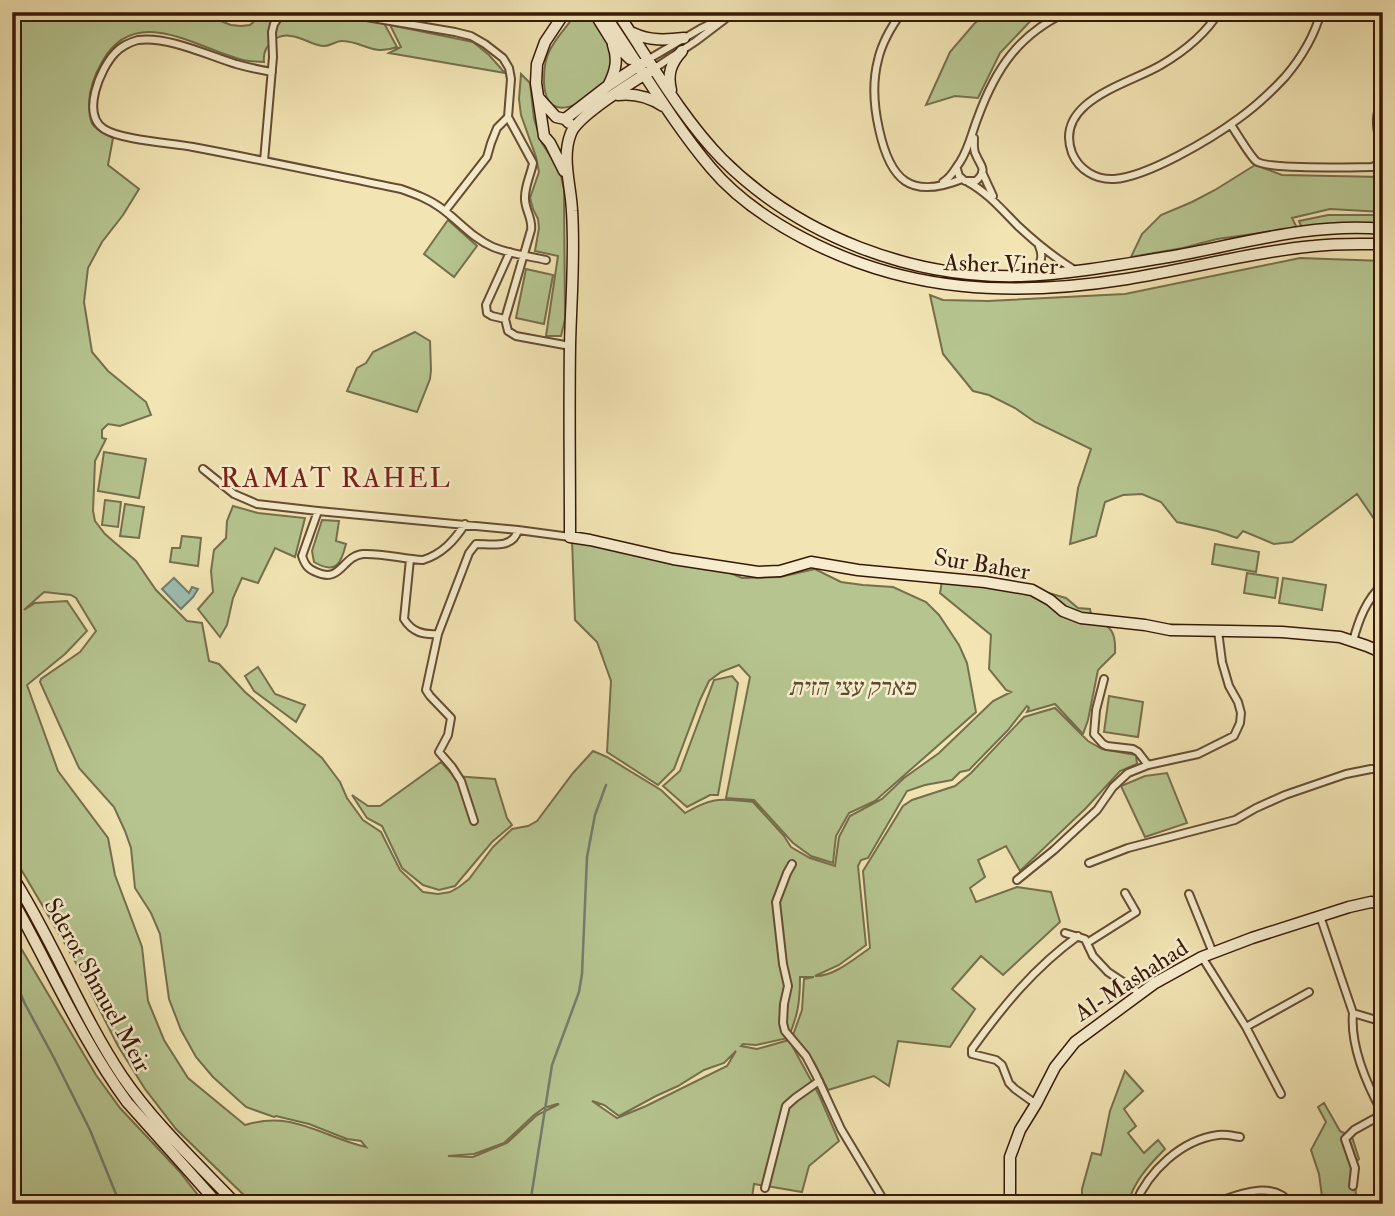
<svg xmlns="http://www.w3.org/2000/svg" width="1395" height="1216" font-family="'IM FELL Double Pica','Frank Ruhl Libre',serif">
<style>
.green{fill:#b6c590;stroke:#766f4c;stroke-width:2;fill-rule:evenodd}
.water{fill:#9cbeb2;stroke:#737c6e;stroke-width:2}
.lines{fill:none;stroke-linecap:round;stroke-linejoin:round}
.stream{stroke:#737c6e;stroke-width:2.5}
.street-casing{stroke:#654c32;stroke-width:10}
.secondary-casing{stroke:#361907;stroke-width:13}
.street{stroke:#f7edce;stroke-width:6}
.secondary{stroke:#f7edce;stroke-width:10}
.labels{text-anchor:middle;stroke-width:5;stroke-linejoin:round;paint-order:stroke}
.street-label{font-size:24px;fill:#361907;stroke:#f7edce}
.park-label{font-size:24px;font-style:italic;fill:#5c4d30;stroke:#f7edce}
.quarter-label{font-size:28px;letter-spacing:2px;fill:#7a1f14;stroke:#f7edce}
</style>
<rect width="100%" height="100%" fill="#f2e4b3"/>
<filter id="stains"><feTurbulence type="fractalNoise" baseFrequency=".00286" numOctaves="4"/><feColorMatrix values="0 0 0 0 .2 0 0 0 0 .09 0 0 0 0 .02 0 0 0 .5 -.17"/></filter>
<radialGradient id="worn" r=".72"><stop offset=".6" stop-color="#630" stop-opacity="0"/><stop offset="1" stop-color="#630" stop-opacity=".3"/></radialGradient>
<path class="green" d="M12 12H197L231 25 241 26 250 25 265 12H375L384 23 397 47C372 56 364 42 343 41 336 40 330 47 323 46 312 45 302 37 291 36 276 33 262 47 264 62 257 61 250 62 243 60 198 49 135 2 102 62 95 74 90 88 89 102 89 128 93 127 113 138L108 165 139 189 123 215 102 242 88 268 84 302 92 352 108 371 146 402 151 415 120 426 108 424 102 430V438L106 439 95 461 93 511 95 521 105 534 136 561 156 590 187 621 202 623 209 661 219 664 245 692 322 758 340 782 347 798 363 820 381 832 400 870 423 892 438 894 450 892 459 887 469 879 493 847 512 829 528 826 537 821 573 773 593 751 607 757 661 790 685 813C714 796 720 799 753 802L784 836 791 847 810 858 835 866 839 837 850 816 882 799 904 778 939 753 993 701 1011 692 1006 690 989 669 991 635 940 593 943 575 1027 587 1066 598 1078 608 1090 609 1092 619C1112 625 1116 633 1115 653L1098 670 1088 720 1083 734 1055 704 1027 712 1029 708 1027 706 1008 730 969 770 960 772 952 780 925 785 907 791 868 858 861 860 858 866 866 945 839 965 815 976C833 977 854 959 870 948L863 871 903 806 912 800 955 786 971 773 1024 717 1055 708 1088 741 1102 749 1136 755 1137 764 1120 771 1086 808 1020 871 1006 846 978 860 985 877 970 888 976 902 1017 887 1051 892 1060 922 1003 975 981 956 952 989 975 1009 950 1047 898 1041 889 1086 874 1076 828 1090 814 1062 793 1035 802 1010 804 979 814 977H800C800 1001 798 1016 788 1038L756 1045 743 1044 741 1046 757 1049 789 1040 819 1095 839 1141 809 1166 802 1192 754 1184 751 1204H253L176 1129 145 1089 118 1046 74 959 12 854V619L21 613 12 593ZM44 592 71 595 76 598 96 631 80 652 41 679 40 682 79 768 114 807 125 831 131 848 135 888 151 913 160 934 169 999 181 1030 196 1057 213 1077 246 1107 274 1117 276 1116 309 1124 347 1139 361 1141 366 1147C322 1137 294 1110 245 1125L188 1078 164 1040 148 1001 142 947 115 875 108 838 58 771 27 685 65 654 87 631 67 601 35 603 24 610ZM736 1051 727 1066 646 1106 617 1118 592 1101 604 1105 619 1116 656 1096 678 1086 704 1070 724 1063ZM557 1104H559L537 1115 507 1143 473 1157 448 1156 474 1154 504 1143 534 1115 544 1108Z
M577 12H588C595 24 614 47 613 60 613 65 609 76 606 80 591 100 547 129 544 84 544 74 544 62 549 52 555 38 568 26 577 12Z
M988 12H1039L1000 53 978 98 955 96 926 105 950 52 974 24Z
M390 25 473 42 489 55 505 73 389 53 401 47Z
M521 74 530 83 534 119 542 143 560 171 564 190 565 319 561 336H546L558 256 535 251 539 228 538 219 533 209 530 198 539 172 536 157 521 115 519 99Z
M1255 165 1282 175 1383 177V212L1330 209 1292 218 1297 228 1217 239 1183 248 1131 257 1142 234 1161 215 1192 202 1215 190Z
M1328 215H1383V227L1302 228 1299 221Z
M448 220 477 246 454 277 424 254Z
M1300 258 1383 261V532L1357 494 1292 542 1274 544 1243 531 1237 538 1217 531 1177 522 1161 502 1142 494 1123 495 1105 502 1096 536 1070 544 1078 488 1091 449 1035 422 1015 408 989 395 973 391 943 354 930 295 943 300 988 301 1125 294Z
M526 269 553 275 544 324 516 318Z
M415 332 430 341 431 370 430 379 417 412 347 391 357 368 366 363 373 352Z
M104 452 146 459 139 498 98 491Z
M105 500 121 502 118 527 102 525Z
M125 504 144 507 139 538 120 536Z
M233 506 258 513 305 518 295 557 275 548 258 583 242 578 233 598 227 625 220 637 198 609 213 592 211 571 214 550 226 538 227 521Z
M322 520 339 521 336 541 346 544C341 564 336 575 314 562L312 551Z
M182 536 201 538 198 566 170 562 172 548H180Z
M572 540 716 567 742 578 780 577 815 569 841 582 863 585 893 587 926 602 939 615 959 645 967 663 976 712 875 801 849 813 836 836 833 863 811 856 793 843 754 800 726 798 750 677 739 665 721 672 709 681 700 700 674 769 658 785 607 752 611 681 597 642 575 620Z
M1215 544 1259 552 1256 572 1212 564Z
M1247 573 1278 578 1275 598 1244 593Z
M1283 578 1326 585 1322 610 1279 603Z
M258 667 275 694 305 705 296 722 254 691 245 676Z
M732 676 738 683 718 795H710L687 807 663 786 680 771 714 680Z
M1109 696 1143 702 1138 737 1104 732Z
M441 762 454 776 495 779 507 818 512 825 492 842 455 886 439 890 423 885 402 868 382 826 367 818 352 795 368 806H380Z
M1167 773 1187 823 1145 837 1121 786 1145 776Z
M12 933 96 1075 120 1108 179 1171 205 1204H12Z
M1125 1071 1143 1091 1124 1109 1136 1126 1128 1133 1144 1153 1158 1140 1165 1149C1150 1164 1133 1182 1128 1204H1094V1198L1082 1197V1189L1092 1153 1101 1155 1110 1111Z
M1324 1103 1340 1131 1352 1137 1359 1159 1353 1166 1357 1204H1323L1319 1174 1311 1150 1326 1122 1318 1107Z"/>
<path class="water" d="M174 578 189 593 192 587 198 589 193 597 181 609 162 589Z"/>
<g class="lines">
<path class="stream" d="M12 974 25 1004 54 1058 90 1130 120 1204
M530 1204 552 1065 579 992 582 974 587 857 595 815 606 785"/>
<defs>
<path id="street" d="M337 12 455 32 471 36 485 44 503 58 509 68 511 79 508 117 533 163C531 174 525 185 525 197 524 209 533 218 531 230L505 319 508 331 516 336 570 346
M902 12C891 27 882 42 878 60 872 83 874 107 879 129 890 180 910 200 962 179
M1219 12C1205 35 1183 52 1161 65 1129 84 1053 101 1072 153 1079 170 1096 180 1114 179 1147 177 1211 139 1238 119 1255 107 1271 92 1285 77 1302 57 1314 37 1321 12
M649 59 700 29 734 12
M655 68 696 41 725 19
M272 72C260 70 247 67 236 64 207 55 168 36 138 40 130 42 120 47 115 53 100 69 81 114 104 129 121 140 171 143 193 147 262 160 332 175 401 189 415 194 429 199 441 208 459 221 472 238 493 247 510 254 529 256 546 260
M1231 125C1236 132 1250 156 1256 161 1267 170 1354 167 1372 167L1377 165 1381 160C1382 136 1370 124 1383 98
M264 161 273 57 272 32 274 24 282 12
M957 169 959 176 965 181H976C988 170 981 167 976 155 973 150 974 144 974 138
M982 172 993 196
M943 182C952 177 954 170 960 162 969 148 972 132 978 117 996 68 1019 34 1067 12
M968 182C988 193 1002 210 1018 226 1036 243 1055 258 1076 271
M445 211 487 157 491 143 497 128 508 117
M1028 274C1039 266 1045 260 1039 246
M505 319 492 316 487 313 486 305 510 252
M203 469 234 494 257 504 318 511 518 530 570 537
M318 511 302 556C305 565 308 569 316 572 341 584 342 556 363 554 382 553 403 559 423 560 442 554 454 541 465 524
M410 559 404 619C412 632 423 635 438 634L469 553 476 544C492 544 513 549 518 530
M438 634 426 690 430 696 451 718 448 735 439 752 452 767 461 781 474 821
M1353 641C1359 619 1366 600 1383 584
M1104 679 1096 710 1094 734 1103 744 1107 746 1133 749 1138 752 1148 765
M1089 863 1128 848 1235 820 1256 808 1285 795 1346 774 1371 769H1383
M792 864 787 873 776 902 783 964 788 986 784 1004 783 1023 785 1031 806 1056 816 1075 841 1129 886 1204
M1017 880 1054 850 1097 810 1113 787 1128 773 1148 765 1198 754 1234 736 1240 723 1241 713 1238 702 1229 686 1222 662 1218 631
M1189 894 1213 953
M1320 916 1353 1013C1350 1046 1367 1085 1383 1114
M1065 933 1085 939 1093 956 1108 972 1141 994
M1087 943 1136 912 1125 893
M1202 957 1246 1027 1281 1094
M1353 1013 1383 1022
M1246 1027 1309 992
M1036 1104 1015 1089 1009 1083 1002 1065 996 1060 972 1054V1049C1003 1006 1035 967 1078 936
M1353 1186 1355 1168 1345 1139 1354 1130 1383 1114
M765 1188 786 1106 795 1098 819 1081
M1135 1204C1149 1171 1181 1140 1218 1135 1225 1134 1233 1136 1240 1137
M1211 1204C1235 1196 1272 1178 1291 1204"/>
<path id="secondary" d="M594 12 612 41 630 59
M603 12C638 63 672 122 711 168 736 198 769 220 803 238 907 293 1013 297 1127 279 1189 269 1251 252 1314 246 1337 243 1360 244 1383 244
M617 12C650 61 681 117 722 159 799 236 912 279 1021 276 1070 274 1119 265 1168 257 1239 245 1310 222 1383 229
M633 33C649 41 666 40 684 38
M655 68C636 80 579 114 571 133 561 158 571 185 572 211 575 256 571 300 570 345 569 409 570 473 570 537L590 540 673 559 758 572 780 571 811 562 858 570 985 582 1032 590 1050 600 1063 611 1081 618 1145 625 1170 630 1282 632 1340 637 1367 646 1383 653
M609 84C616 70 618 59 613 45
M671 90C667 74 671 63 682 51
M618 95C634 93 649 97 663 106
M539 98 556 117 565 119 569 123
M565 119 609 85 644 62
M564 171 550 143 544 136 536 83 537 64 545 42 565 12
M12 876C53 940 80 1013 122 1076 154 1123 197 1163 236 1204
M12 899C50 967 81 1039 127 1102L218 1204
M1010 1204V1157L1020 1130 1036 1104 1055 1067 1075 1042 1155 983 1202 957 1252 938 1349 907 1371 902 1383 903"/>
</defs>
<use href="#street" class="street-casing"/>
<use href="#secondary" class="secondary-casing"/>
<use href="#street" class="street"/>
<use href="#secondary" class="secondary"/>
</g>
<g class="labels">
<g class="street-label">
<text transform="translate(1001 264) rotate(2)" y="8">Asher Viner</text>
<text transform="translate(982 564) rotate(9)" y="8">Sur Baher</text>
<text transform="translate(1131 980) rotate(-33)" y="8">Al-Mashahad</text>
<text transform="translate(98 985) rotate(61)" y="8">Sderot Shmuel Meir</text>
</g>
<g class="park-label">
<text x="852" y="695">פארק עצי הזית</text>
</g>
<g class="quarter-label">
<text x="336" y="487">RAMAT RAHEL</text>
</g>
</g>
<rect width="1395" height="1216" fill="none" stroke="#f2e4b3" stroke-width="42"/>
<rect x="14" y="14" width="1367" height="1188" fill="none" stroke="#361907" stroke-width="3.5"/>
<rect x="21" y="21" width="1353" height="1174" fill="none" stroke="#361907" stroke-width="2"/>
<rect width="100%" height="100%" filter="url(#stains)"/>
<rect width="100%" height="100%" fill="url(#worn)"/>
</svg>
